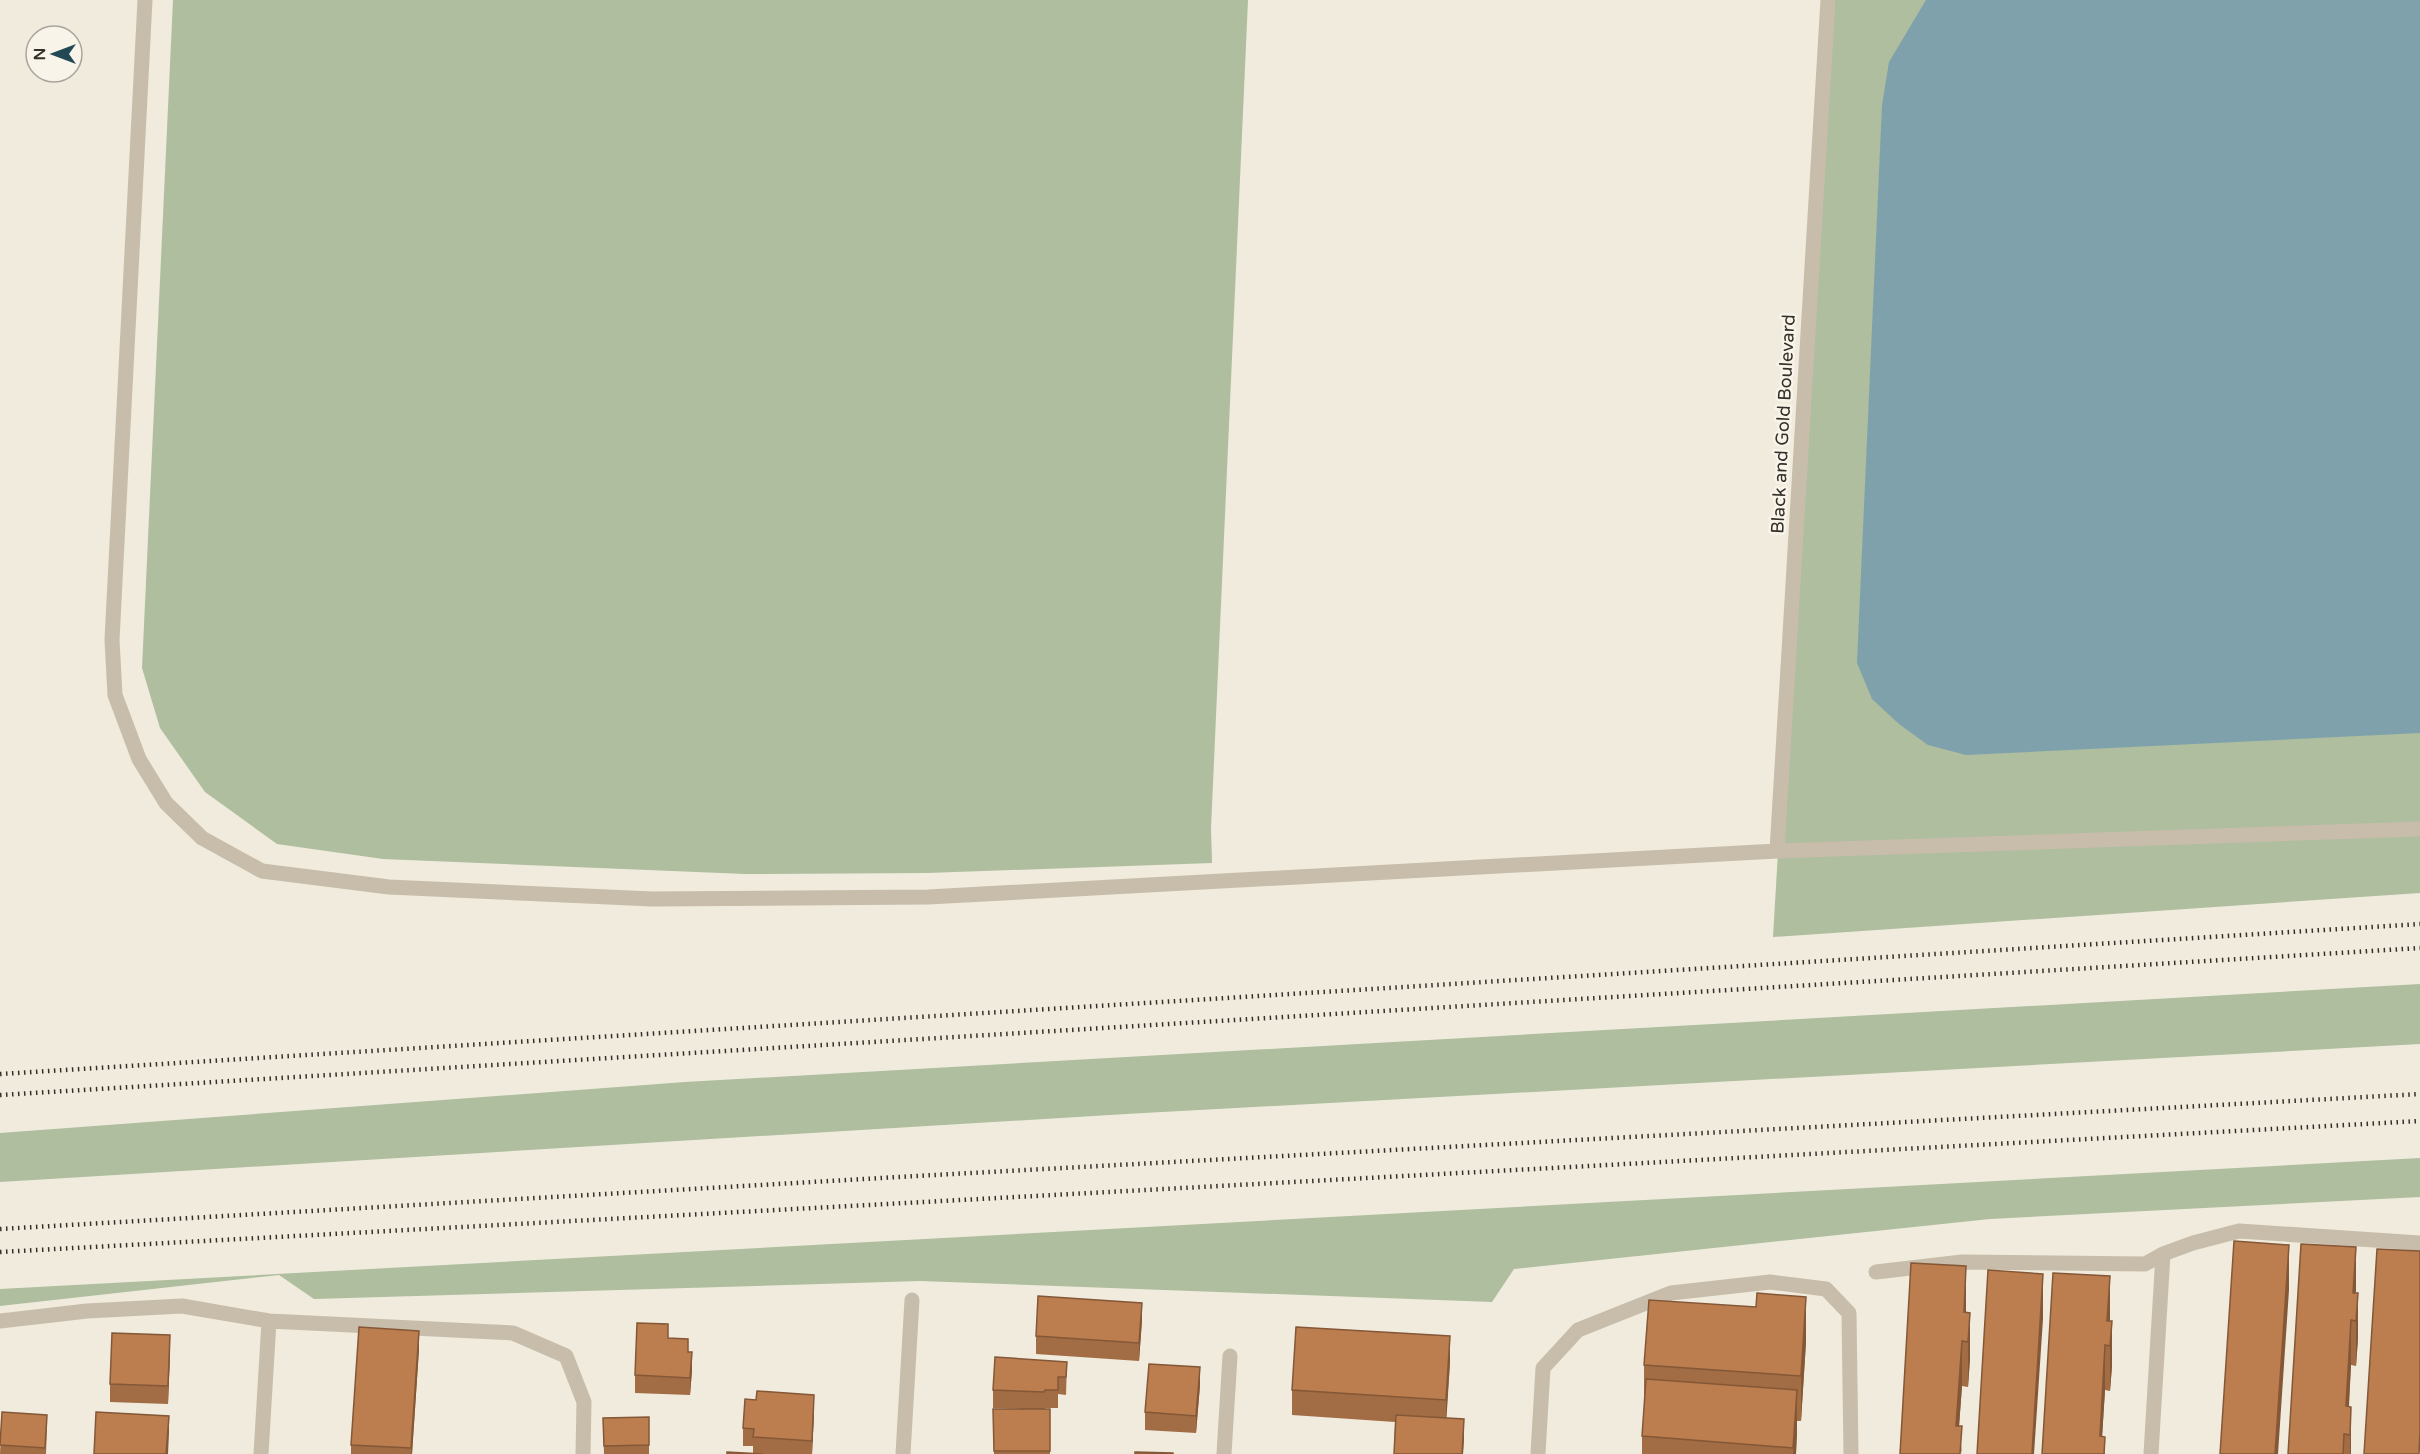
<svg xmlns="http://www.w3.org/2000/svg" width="2420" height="1454" font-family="'Varela Round',sans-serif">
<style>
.green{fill:#aebe9e}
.water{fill:#7ea1ab}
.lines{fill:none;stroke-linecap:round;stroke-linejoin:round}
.minor{stroke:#c7bdaa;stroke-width:15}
.rail{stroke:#352f29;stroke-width:4.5;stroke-dasharray:1.5 4.5;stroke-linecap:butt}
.wall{fill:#a26c44}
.shaded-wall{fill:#845837}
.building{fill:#bc7d4f;stroke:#845837;stroke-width:1.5}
.labels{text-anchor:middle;stroke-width:5;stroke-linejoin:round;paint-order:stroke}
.street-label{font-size:18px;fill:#352f29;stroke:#f8f4e9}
</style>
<rect width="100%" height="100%" fill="#f0ebdd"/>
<path class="green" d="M173 0H1248L1211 828 1212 863 927 873 745 874 383 859 277 844 205 792 160 728 142 668Z
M1828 0H2420V893L1773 937Z
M2420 984V1044L1126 1114 0 1182V1133L685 1082Z
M2420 1158V1197L1990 1219 1514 1269 1492 1302 920 1281 314 1299 279 1275 0 1306V1289Z"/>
<path class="water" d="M1926 0H2420V733L1966 755 1928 745 1899 724 1872 699 1857 663 1882 105 1889 62Z"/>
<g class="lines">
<path class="minor" d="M145 0 112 640 115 695 139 759 166 803 202 838 262 871 389 887 652 899 928 897 1777 851 2420 829
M1777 851 1828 0
M1876 1272 1962 1262 2145 1264 2163 1254 2193 1243 2239 1231 2420 1243
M0 1321 87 1311 182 1306 269 1321 513 1333 566 1356 584 1402 583 1454
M261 1454 269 1321
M903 1454 912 1300
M1224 1454 1230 1356
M1538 1454 1543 1368 1578 1330 1671 1293 1770 1282 1826 1289 1849 1313 1851 1454
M2151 1454 2163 1254"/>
<path class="rail" d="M0 1074 2420 924
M0 1095 2420 948
M0 1229 916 1176 2420 1094
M0 1252 2420 1121"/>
</g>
<path class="wall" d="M1911 1263 1966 1312 1970 1358 1968 1387 1962 1386 1959 1426 1962 1454Z
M2356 1293 2358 1338 2356 1366 2351 1365 2349 1407H2351V1454H2288Z
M1142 1320 1139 1361 1036 1354V1336Z
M2110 1321 2112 1366 2110 1391 2105 1390 2102 1437 2105 1454H2042Z
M668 1338 692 1370 690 1395 635 1393V1375Z
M1806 1342 1801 1421H1797L1796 1454H1642V1436L1644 1408V1365Z
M419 1349 412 1454H351V1445Z
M170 1352 168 1404 110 1402V1384Z
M1067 1362 1066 1395 1058 1394V1408H1045V1409H1050V1454H994L993 1409H1022L993 1408V1390Z
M1450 1362 1446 1418 1464 1436 1463 1454H1394L1395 1422 1292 1415V1390Z
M1200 1385 1196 1433 1145 1430V1412Z
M2 1412 47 1424 46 1454H0Z
M814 1412 812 1454H727H753V1446H743V1428Z
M649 1417V1454H604L603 1418Z"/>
<path class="shaded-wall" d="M2289 1245V1290L2278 1454H2275Z
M2356 1247V1292L2354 1321 2353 1293Z
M1966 1266V1311L1964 1342V1312Z
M2043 1274V1319L2034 1454H2032Z
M2110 1276V1321H2107Z
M2358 1293V1338L2356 1366V1321Z
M1806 1297V1342L1801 1421V1376Z
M1142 1303V1320L1139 1361V1343Z
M1970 1313V1358L1968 1387V1342Z
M2351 1320V1365L2347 1435 2346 1406Z
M2112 1321V1366L2110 1391V1346Z
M419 1331V1349L412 1454H411Z
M170 1335V1352L168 1404V1386Z
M1450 1336V1362L1446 1426V1400Z
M1962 1341V1386L1957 1454 1956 1426Z
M2105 1345V1390L2101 1454 2100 1436Z
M692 1352V1370L690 1395V1378Z
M1200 1367V1385L1196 1433V1416Z
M1797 1390V1435L1796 1454H1793Z
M814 1395V1412L812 1454V1441Z
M2351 1407V1454H2350V1435Z
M169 1416V1433L168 1454H166Z
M1464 1419V1436L1463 1454H1462Z"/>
<path class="building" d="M2234 1241 2289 1245 2275 1454H2220Z
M2301 1244 2356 1247 2353 1293H2358L2356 1321 2351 1320 2346 1406 2351 1407 2350 1435 2344 1434 2343 1454H2288Z
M2377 1249 2420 1251V1432L2419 1454H2364Z
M1911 1263 1966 1266 1964 1312 1970 1313 1968 1342 1962 1341 1956 1426H1962L1960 1454H1900Z
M1988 1270 2043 1274 2032 1454H1977Z
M2053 1273 2110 1276 2107 1321H2112L2110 1346 2105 1345 2100 1436 2105 1437 2104 1454H2042Z
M1757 1293 1806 1297 1801 1376 1644 1365 1649 1300 1756 1307Z
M1038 1296 1142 1303 1139 1343 1036 1336Z
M637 1323 668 1324V1338L688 1339V1352H692L690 1378 635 1375Z
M359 1327 419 1331 411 1448 351 1445Z
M1296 1327 1450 1336 1446 1400 1292 1390Z
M112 1333 170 1335 168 1386 110 1384Z
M995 1357 1067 1362 1066 1377H1058V1390H1045L1044 1392 993 1390Z
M1149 1364 1200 1367 1196 1416 1145 1412Z
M1646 1379 1797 1390 1793 1448 1642 1436Z
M757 1391 814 1395 812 1441 753 1437 754 1429 743 1428 745 1399 756 1400Z
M993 1409H1050V1451H994Z
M2 1412 47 1415 45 1448 0 1445Z
M96 1412 169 1416 166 1454H94Z
M1396 1415 1464 1419 1462 1454H1394Z
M649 1417V1445L604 1446 603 1418Z
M727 1452 763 1454H727Z
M1135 1452 1173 1453V1454H1135Z"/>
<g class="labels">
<g class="street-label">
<text transform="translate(1783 424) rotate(-87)" y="6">Black and Gold Boulevard</text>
</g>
</g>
<g transform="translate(54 54) rotate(270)"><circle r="28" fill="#f8f4e9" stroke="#aaa59c" stroke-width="1.5"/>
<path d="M0-4.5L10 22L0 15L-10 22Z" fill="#224854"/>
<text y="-9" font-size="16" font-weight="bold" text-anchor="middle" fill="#352f29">N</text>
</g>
</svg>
